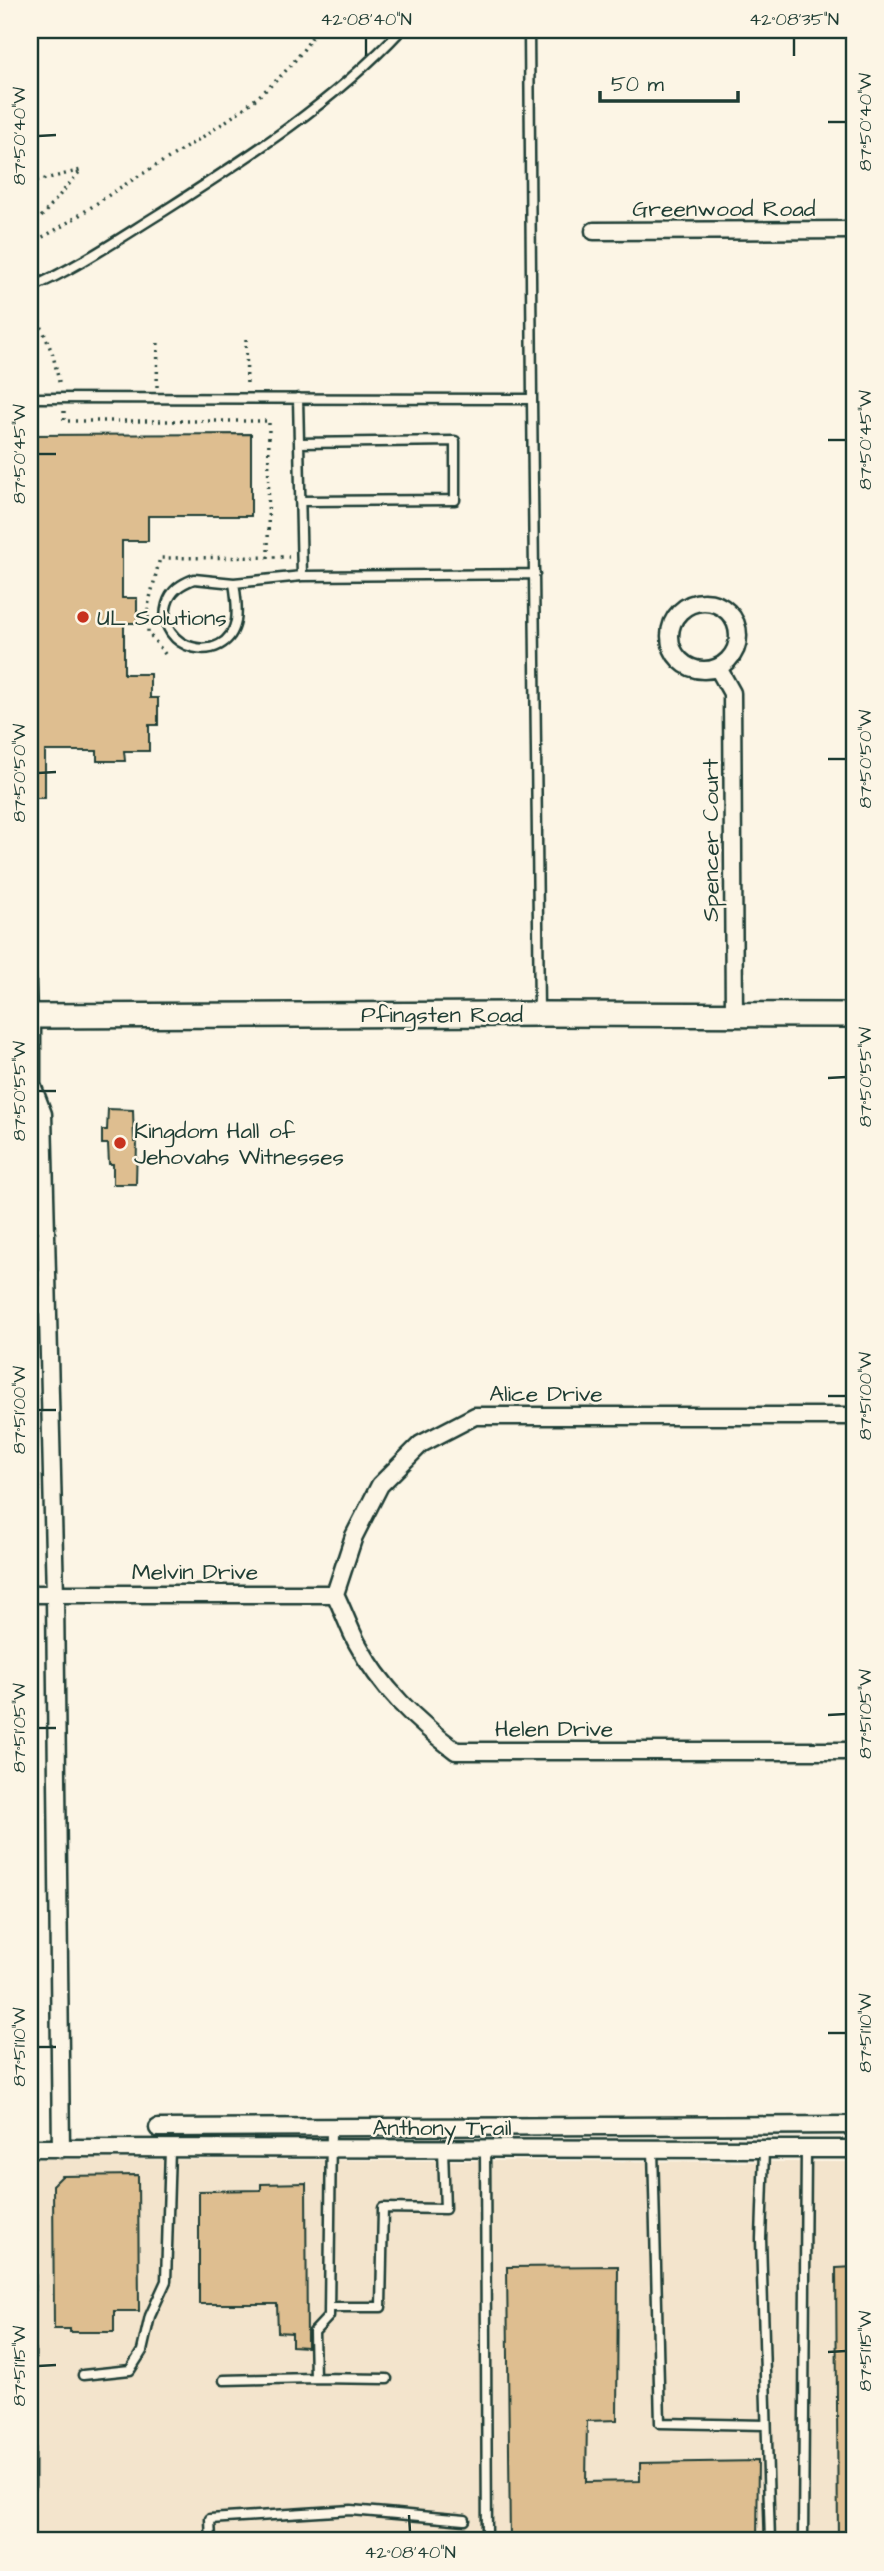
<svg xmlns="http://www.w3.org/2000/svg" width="884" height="2571" font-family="'Architects Daughter',sans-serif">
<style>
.built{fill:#f3e4cc}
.building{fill:#debe90;stroke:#1f3d34;stroke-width:2}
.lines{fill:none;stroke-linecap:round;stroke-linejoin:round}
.lane-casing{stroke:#1f3d34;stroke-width:13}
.street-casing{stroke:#1f3d34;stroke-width:21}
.secondary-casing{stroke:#1f3d34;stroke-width:28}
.path{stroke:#1f3d34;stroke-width:3.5;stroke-dasharray:2 5;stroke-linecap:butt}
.lane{stroke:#fcf5e5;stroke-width:8}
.street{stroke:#fcf5e5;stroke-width:16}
.secondary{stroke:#fcf5e5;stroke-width:23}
.ticks{fill:none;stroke:#1f3d34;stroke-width:2.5}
.poi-dot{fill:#c8321e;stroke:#fcf5e5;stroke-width:2.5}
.labels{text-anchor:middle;stroke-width:5;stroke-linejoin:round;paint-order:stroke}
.street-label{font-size:23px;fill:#1f3d34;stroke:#fcf5e5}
.poi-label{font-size:23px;fill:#1f3d34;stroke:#fcf5e5;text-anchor:start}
.neatline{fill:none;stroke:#1f3d34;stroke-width:2.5}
.ticks-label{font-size:18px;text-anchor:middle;fill:#1f3d34}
</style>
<rect width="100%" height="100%" fill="#fcf5e5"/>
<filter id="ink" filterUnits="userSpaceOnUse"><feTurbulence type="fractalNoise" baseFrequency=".0143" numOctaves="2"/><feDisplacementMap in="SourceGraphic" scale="14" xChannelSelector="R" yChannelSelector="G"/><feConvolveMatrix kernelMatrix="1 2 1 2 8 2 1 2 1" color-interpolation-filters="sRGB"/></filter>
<g filter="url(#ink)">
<path class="built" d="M30 2159 854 2162V2541H30Z"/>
<path class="building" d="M251 434V516H148V541H122V598H137V623H124V674H150V698H158V725H149V751H124L125 761H97V751H45V798H30V435Z
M108 1109 133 1110 134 1142H137L136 1184H113V1164H109L108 1144H102V1130H107Z
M138 2175 139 2311H114V2332H70V2329H54L53 2185 62 2176Z
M306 2183 307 2347 292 2346V2333L278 2332 277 2304H199V2191L261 2190V2184Z
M618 2266 617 2420 587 2421 586 2482 640 2481V2463L758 2461 757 2541H510L507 2267Z
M854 2267V2541H838L836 2268Z"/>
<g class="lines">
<defs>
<path id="lane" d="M529 30 532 399
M30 288C77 268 120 238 164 211 247 158 334 102 401 30
M30 398 532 399 539 1011
M298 398 302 576
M299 443 455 441V500L300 501
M194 579 234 583C236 595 238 608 236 621 227 668 154 650 167 604 171 590 181 584 194 579Z
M234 583 302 576 535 574
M30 955 32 1013
M653 2149 660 2423 766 2425
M485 2150 487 2541
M764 2150 761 2239 770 2541
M30 2240V2334
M329 2307H381L383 2208 445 2209 443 2149
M83 2375 130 2370 142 2351 150 2316 166 2281 170 2149
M315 2378 387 2379
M224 2380 315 2378 314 2332 329 2316 331 2127
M30 2489V2334
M211 2541 210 2519 351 2510 465 2520
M803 2541 806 2149"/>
<path id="street" d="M594 231 854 230
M670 636a34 34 0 1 1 68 0a34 34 0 1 1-68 0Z
M718 668 732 693 734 1016
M32 1016V1085L43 1114 55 1595 61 2149
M30 1594H335
M335 1594 354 1536 380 1485 421 1444 475 1416H854
M335 1594C343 1610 349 1628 357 1643 381 1688 416 1721 456 1751H854
M158 2128 854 2125
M30 2148 854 2149"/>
<path id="secondary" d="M30 1016 539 1014 854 1015"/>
</defs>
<use href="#lane" class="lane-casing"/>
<use href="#street" class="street-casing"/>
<use href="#secondary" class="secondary-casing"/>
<path class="path" d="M30 183 81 170 30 230
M30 243C62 229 92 206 121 187 188 145 277 100 316 30
M31 301 53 355 60 386
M246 339 247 388
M157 387 158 339
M64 411V421H269L268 558
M165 654 148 632V606L160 558 289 557"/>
<use href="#lane" class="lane"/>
<use href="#street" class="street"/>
<use href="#secondary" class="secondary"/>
</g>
</g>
<path class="ticks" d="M366 38V56M794 38V56M828 122H846M38 136 56 135M828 440H846M38 454H56M828 759H846M38 773 56 772M828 1078 846 1077M38 1091H56M828 1396H846M38 1410H56M828 1715 846 1714M38 1728H56M828 2033H846M38 2047H56M828 2352 846 2351M38 2366 56 2365M409 2515 410 2532"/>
<g class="poi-dot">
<circle cx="83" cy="617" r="7"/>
<circle cx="120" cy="1143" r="7"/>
</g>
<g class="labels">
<g class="street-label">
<text x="724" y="216">Greenwood Road</text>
<text transform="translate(710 840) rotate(-90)" y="8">Spencer Court</text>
<text x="442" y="1022">Pfingsten Road</text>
<text x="546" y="1401">Alice Drive</text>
<text x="195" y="1579">Melvin Drive</text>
<text x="554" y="1736">Helen Drive</text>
<text x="442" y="2135">Anthony Trail</text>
</g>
<g class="poi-label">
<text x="97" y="625">UL Solutions</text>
<text x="134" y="1138">Kingdom Hall of<tspan x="134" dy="26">Jehovahs Witnesses</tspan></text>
</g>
</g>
<rect width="884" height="2571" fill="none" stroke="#fcf5e5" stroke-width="77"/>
<path d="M600 91v10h138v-10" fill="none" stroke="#1f3d34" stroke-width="3.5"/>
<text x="611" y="91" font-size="21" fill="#1f3d34" stroke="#fcf5e5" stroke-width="5" paint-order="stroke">50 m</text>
<rect x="38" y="38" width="808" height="2494" class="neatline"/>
<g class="ticks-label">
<text x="366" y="25">42°08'40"N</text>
<text x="794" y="25">42°08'35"N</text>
<text transform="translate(865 122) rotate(-90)" y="6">87°50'40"W</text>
<text transform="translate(19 136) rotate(-90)" y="6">87°50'40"W</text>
<text transform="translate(865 440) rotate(-90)" y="6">87°50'45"W</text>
<text transform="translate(19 454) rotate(-90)" y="6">87°50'45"W</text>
<text transform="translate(865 759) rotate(-90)" y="6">87°50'50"W</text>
<text transform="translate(19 773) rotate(-90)" y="6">87°50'50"W</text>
<text transform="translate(865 1077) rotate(-90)" y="6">87°50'55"W</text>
<text transform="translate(19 1091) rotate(-90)" y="6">87°50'55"W</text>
<text transform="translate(865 1396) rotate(-90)" y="6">87°51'00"W</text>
<text transform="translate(19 1410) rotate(-90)" y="6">87°51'00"W</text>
<text transform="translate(865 1714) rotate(-90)" y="6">87°51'05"W</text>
<text transform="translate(19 1728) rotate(-90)" y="6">87°51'05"W</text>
<text transform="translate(865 2033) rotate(-90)" y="6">87°51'10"W</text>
<text transform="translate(19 2047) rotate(-90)" y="6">87°51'10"W</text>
<text transform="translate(865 2351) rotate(-90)" y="6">87°51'15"W</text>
<text transform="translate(19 2366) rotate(-90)" y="6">87°51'15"W</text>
<text x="410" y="2558">42°08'40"N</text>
</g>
</svg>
